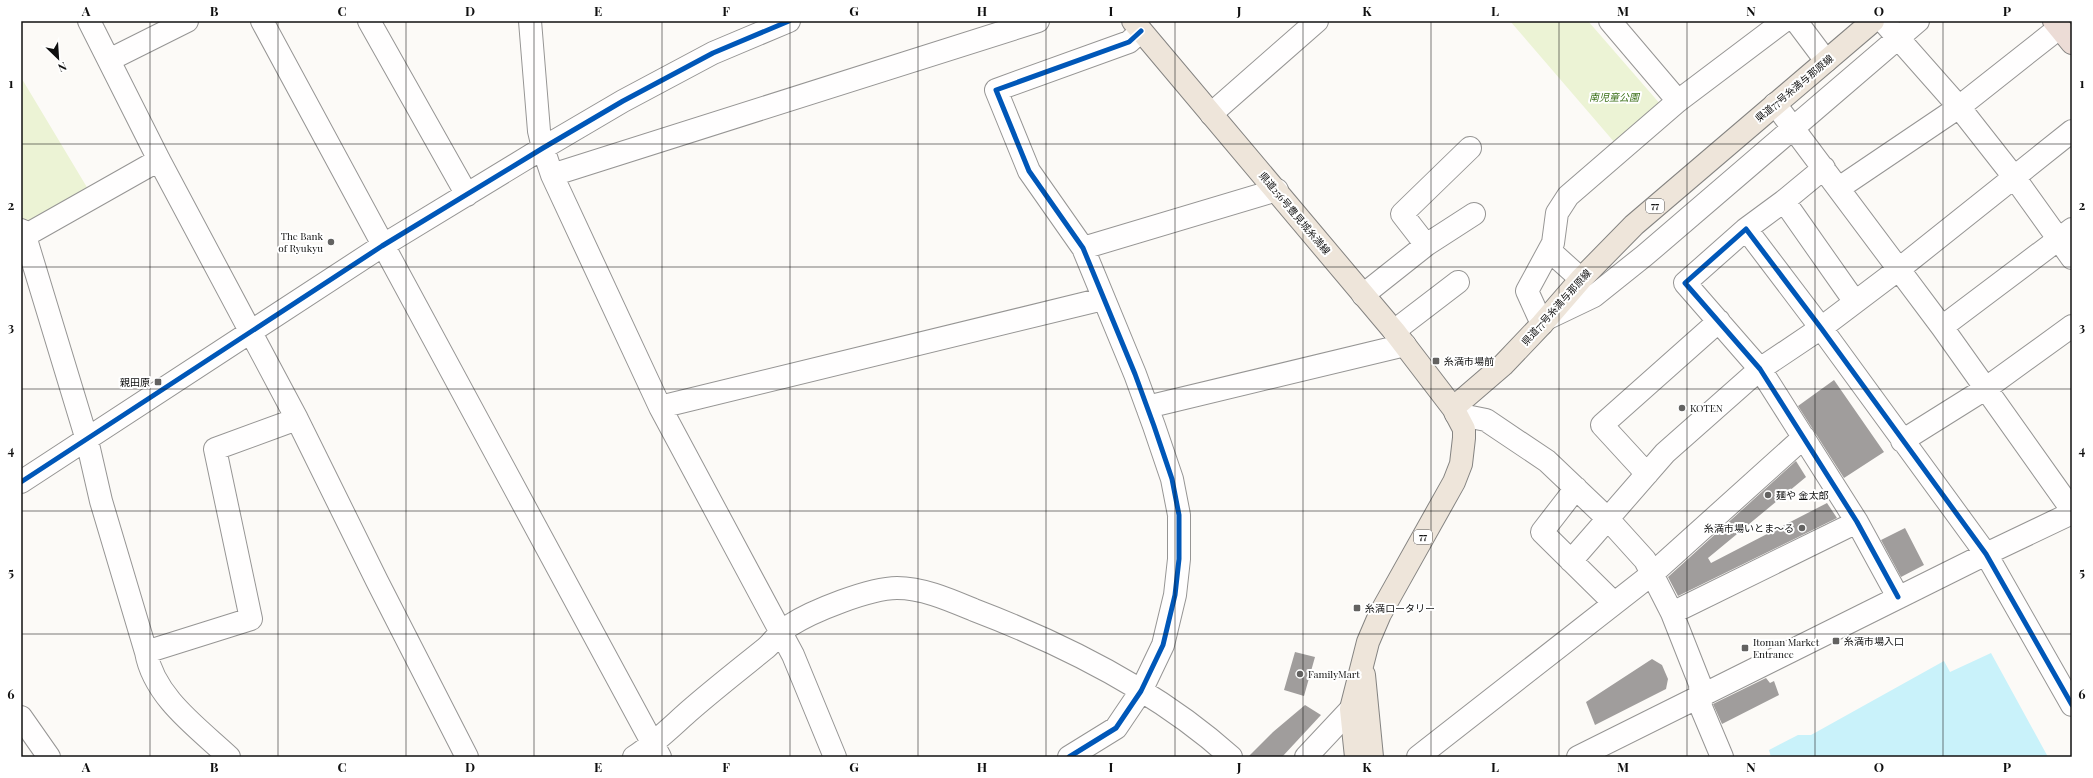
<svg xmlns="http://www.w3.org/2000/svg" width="2093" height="778" font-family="'Playfair Display','Noto Sans JP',serif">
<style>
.green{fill:#ecf3d5}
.water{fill:#c9f2fa}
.building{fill:#a09d9c}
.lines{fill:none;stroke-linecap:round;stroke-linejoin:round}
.minor-casing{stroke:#969594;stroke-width:24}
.major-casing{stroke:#848381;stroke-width:24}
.highway-casing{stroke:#848381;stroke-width:24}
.minor{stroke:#fffefe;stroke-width:22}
.major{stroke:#eee5da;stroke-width:22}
.highway{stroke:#ecdcd6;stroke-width:22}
.cycleway-casing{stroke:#fff;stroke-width:8}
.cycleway{stroke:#0057b8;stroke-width:5}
.grid{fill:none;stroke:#101010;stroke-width:1;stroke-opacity:0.55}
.poi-dot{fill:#636261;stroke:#fff;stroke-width:1.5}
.labels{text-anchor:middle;stroke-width:4;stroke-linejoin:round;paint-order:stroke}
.shield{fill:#fff;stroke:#585858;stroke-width:1}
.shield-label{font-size:9px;font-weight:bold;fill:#101010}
.street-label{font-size:10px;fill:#101010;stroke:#fff}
.park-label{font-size:10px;font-style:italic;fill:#3c7019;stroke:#fff}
.poi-label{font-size:10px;fill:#101010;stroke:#fff;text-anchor:start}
.neatline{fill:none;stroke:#101010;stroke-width:1.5}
.grid-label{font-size:13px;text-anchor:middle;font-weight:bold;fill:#101010}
</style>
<rect width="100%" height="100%" fill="#fcfaf7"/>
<path class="green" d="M1510 21H1588L1661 105 1615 143Z
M21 79H22L88 189 26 227 21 217Z"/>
<path class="water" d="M1991 653 2048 757H1771L1769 750 1798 735H1811L1944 661 1950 672Z"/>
<path class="building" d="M1834 380 1884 452 1844 478 1798 406Z
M1796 461 1806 477 1708 558 1711 563 1827 503 1837 518 1678 596 1668 577Z
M1905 528 1924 565 1901 577 1881 540Z
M1295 652 1315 657 1304 696 1284 690Z
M1652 659 1662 665 1668 679 1666 689 1595 725 1586 702Z
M1766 678 1770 683 1774 681 1779 695 1722 724 1713 704Z
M1305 705 1321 715 1282 757H1248L1273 732Z"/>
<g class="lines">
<defs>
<path id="minor" d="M89 21 159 160 297 419 377 581 467 757
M262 21 660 757
M369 21 467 195
M530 21 539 131 543 148 552 175 660 407 793 655 835 757
M1610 21 1678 101
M1796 21 1826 61
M1883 21 1959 107 2014 177 2072 258
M109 60 187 21
M1775 104 1942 327 2072 510
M1211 114 1317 21
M552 175 1038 21
M1839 188 1959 107 2059 28
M1784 201 1824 168
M1746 229 1784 201 1855 302
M21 230 25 236 87 440 101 501 146 652C154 697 197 727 229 757
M21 238 159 160
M1426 245 1402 214 1470 148
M1083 248 1277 190
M1550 251 1581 279
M1363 295 1426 245 1474 214
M1548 318 1594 296 1644 256 1918 21
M1542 324 1527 291 1553 243 1557 213 1568 196 1678 101 1784 21
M1942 327 2072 229
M1394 331 1458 282
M660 407 1103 299
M1147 407 1405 345
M1456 414 1486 420 1547 461 1607 518 1645 560 1672 613 1700 684 1701 707 1722 757
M1902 441 1985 389 2072 326
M1647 474 1602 425 1719 321
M21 482 382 246 543 148 623 101 713 53 789 21
M1576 488 1542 532 1614 603
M1571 561 1665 453 1760 369 1821 328 1899 269 2072 131
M1898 597 1857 522 1760 369 1685 283 1746 229 1821 328 1986 554 2072 705
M1672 613 1857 522
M146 652 251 619 215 449 297 419
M21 717 49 757
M634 757C654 744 670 728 688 712 713 690 740 669 766 648 774 641 780 631 789 626 812 611 870 588 897 588 923 588 950 600 974 610 1066 645 1158 691 1231 757
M1069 757 1116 728 1141 691 1163 645 1175 595 1179 559V515L1172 479 1154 426 1135 374 1083 248 1029 171 996 90 1129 42 1141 31
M1306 757 1351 709
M1418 757 1652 574 1804 437
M1578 757 1986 554 2072 513"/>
<path id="major" d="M1133 21 1394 331 1453 408 1464 429V438L1461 464 1454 482 1380 614 1368 642 1351 709 1356 757
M1453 408 1503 365 1542 324 1581 279 1634 225 1873 21
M1364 675 1372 757"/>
<path id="highway" d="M2054 21 2072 43"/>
</defs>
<use href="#minor" class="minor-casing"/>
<use href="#major" class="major-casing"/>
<use href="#highway" class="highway-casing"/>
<use href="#minor" class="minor"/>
<use href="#major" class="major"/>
<use href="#highway" class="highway"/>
<defs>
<path id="cycleway" d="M21 482 382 246 543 148 623 101 713 53 789 21
M1898 597 1857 522 1760 369 1685 283 1746 229 1821 328 1986 554 2072 705
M1069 757 1116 728 1141 691 1163 645 1175 595 1179 559V515L1172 479 1154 426 1135 374 1083 248 1029 171 996 90 1129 42 1141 31"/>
</defs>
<use href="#cycleway" class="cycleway-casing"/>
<use href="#cycleway" class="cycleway"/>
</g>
<path class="grid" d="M150 21V757M278 21V757M406 21V757M534 21V757M662 21V757M790 21V757M918 21V757M1046 21V757M1175 21V757M1303 21V757M1431 21V757M1559 21V757M1687 21V757M1815 21V757M1943 21V757M21 144H2072M21 267H2072M21 389H2072M21 511H2072M21 634H2072"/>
<g class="poi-dot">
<circle cx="331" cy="242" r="4"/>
<rect x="1432" y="357" width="8" height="8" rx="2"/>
<rect x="154" y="378" width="8" height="8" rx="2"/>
<circle cx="1682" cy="408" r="4"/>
<circle cx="1768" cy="495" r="4"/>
<circle cx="1802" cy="528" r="4"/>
<rect x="1353" y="604" width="8" height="8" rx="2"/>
<rect x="1832" y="637" width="8" height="8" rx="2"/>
<rect x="1741" y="644" width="8" height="8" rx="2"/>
<circle cx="1300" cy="674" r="4"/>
</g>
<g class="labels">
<g class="shield">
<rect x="1646" y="199" width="18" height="14" rx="3"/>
<rect x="1414" y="530" width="18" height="14" rx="3"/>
</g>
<g class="shield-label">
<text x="1655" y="209">77</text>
<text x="1423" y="540">77</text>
</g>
<g class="street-label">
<text transform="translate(1794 88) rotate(-40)" y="4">県道77号糸満与那原線</text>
<text transform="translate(1295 213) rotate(50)" y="4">県道256号豊見城糸満線</text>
<text transform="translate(1556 307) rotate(-48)" y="4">県道77号糸満与那原線</text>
</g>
<g class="park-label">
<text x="1614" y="101">南児童公園</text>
</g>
<g class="poi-label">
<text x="323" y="240" text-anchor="end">The Bank<tspan x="323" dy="12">of Ryukyu</tspan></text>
<text x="1444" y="365">糸満市場前</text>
<text x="150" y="386" text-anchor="end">親田原</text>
<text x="1690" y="412">KOTEN</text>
<text x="1776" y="499">麺や 金太郎</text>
<text x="1794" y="532" text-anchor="end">糸満市場いとま～る</text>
<text x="1365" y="612">糸満ロータリー</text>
<text x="1844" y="645">糸満市場入口</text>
<text x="1753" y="646">Itoman Market<tspan x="1753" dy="12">Entrance</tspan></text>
<text x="1308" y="678">FamilyMart</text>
</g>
</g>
<rect width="2093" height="778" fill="none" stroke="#ffffff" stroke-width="44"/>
<g transform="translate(58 58) rotate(155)" stroke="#ffffff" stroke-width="3" paint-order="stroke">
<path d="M0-3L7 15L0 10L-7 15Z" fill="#101010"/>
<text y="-6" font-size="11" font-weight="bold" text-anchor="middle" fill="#101010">N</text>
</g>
<rect x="22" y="22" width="2049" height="734" class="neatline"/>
<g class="grid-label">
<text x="86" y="16">A</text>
<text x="214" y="16">B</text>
<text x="342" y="16">C</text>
<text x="470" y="16">D</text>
<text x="598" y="16">E</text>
<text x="726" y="16">F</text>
<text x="854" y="16">G</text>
<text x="982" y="16">H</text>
<text x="1111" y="16">I</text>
<text x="1239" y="16">J</text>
<text x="1367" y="16">K</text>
<text x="1495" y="16">L</text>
<text x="1623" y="16">M</text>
<text x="1751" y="16">N</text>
<text x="1879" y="16">O</text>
<text x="2007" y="16">P</text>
<text x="11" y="88">1</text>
<text x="2082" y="88">1</text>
<text x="11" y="210">2</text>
<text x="2082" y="210">2</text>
<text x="11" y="332">3</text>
<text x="2082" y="332">3</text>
<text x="11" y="455">4</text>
<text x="2082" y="455">4</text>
<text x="11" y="577">5</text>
<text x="2082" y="577">5</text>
<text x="11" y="699">6</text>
<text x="2082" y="699">6</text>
<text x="86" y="772">A</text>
<text x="214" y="772">B</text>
<text x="342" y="772">C</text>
<text x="470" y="772">D</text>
<text x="598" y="772">E</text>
<text x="726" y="772">F</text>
<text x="854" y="772">G</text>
<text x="982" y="772">H</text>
<text x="1111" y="772">I</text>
<text x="1239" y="772">J</text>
<text x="1367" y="772">K</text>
<text x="1495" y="772">L</text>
<text x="1623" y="772">M</text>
<text x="1751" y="772">N</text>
<text x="1879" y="772">O</text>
<text x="2007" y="772">P</text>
</g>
</svg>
